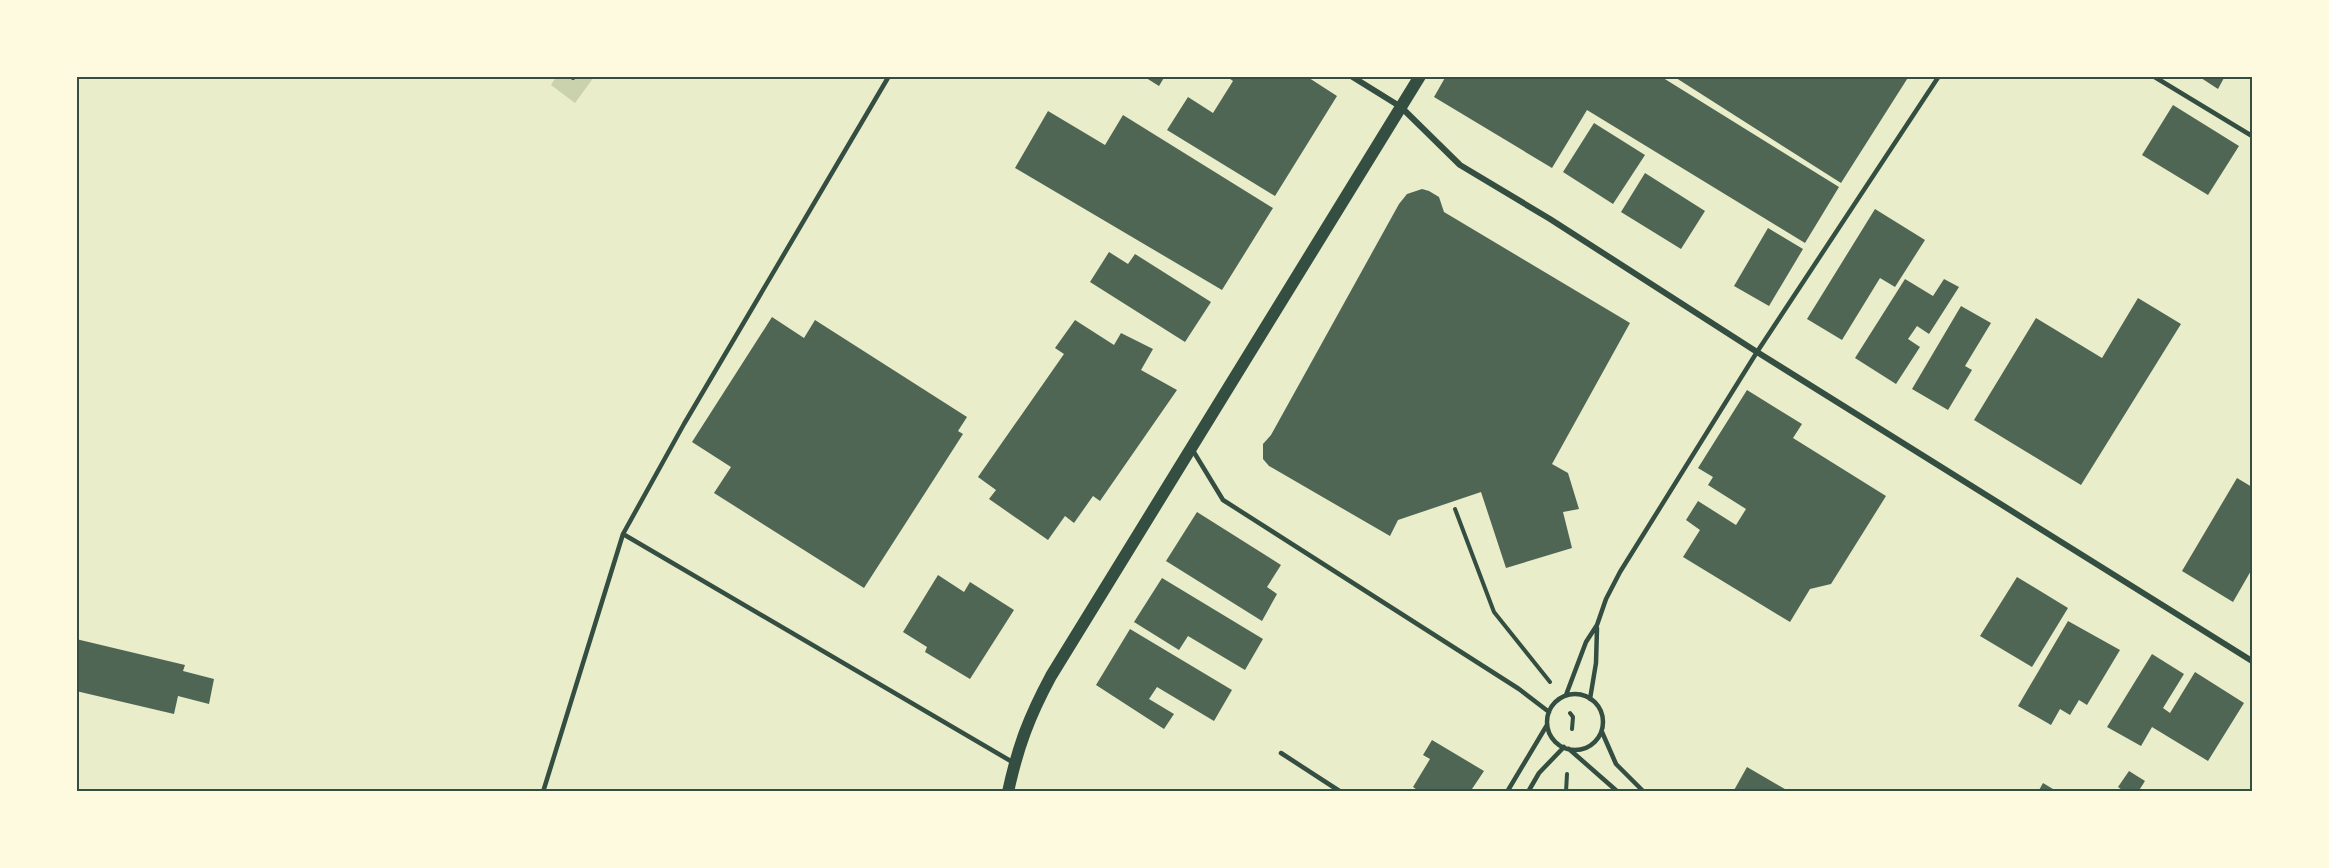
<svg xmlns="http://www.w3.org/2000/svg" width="2329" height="868" font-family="Poppins,sans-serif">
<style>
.green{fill:#cad2ad}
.building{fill:#4f6655}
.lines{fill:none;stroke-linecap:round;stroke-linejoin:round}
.path{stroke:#344e41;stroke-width:4}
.service{stroke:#344e41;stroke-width:4.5}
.minor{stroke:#344e41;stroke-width:6}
.secondary{stroke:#344e41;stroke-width:12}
.neatline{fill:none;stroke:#344e41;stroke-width:2}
</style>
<rect width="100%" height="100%" fill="#e9edc9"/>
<path class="green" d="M556 77H594L575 103 551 85Z"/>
<path class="building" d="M1143 76H1165L1159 86Z
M1226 76H1306L1337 96 1275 196 1167 130 1188 97 1213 113 1233 81Z
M1446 76H1660L1839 187 1805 243 1587 110 1552 168 1434 97Z
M1673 76H1909L1841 183Z
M2198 76H2225L2218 89Z
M2173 105 2239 146 2208 195 2142 155Z
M1048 111 1105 145 1123 115 1273 208 1222 290 1015 168Z
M1594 123 1645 155 1613 204 1563 172Z
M1645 173 1705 211 1681 249 1621 212Z
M1422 189 1429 191 1439 197 1444 212 1630 323 1552 464 1568 473 1579 509 1563 512 1572 548 1506 568 1481 492 1398 520 1390 536 1269 466 1263 459V444L1271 435 1399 204 1407 194Z
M1875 209 1925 240 1895 287 1880 278 1842 340 1807 319Z
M1768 228 1803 249 1769 306 1734 286Z
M1109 252 1128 264 1135 254 1211 302 1185 342 1090 282Z
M1905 279 1933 296 1944 279 1959 287 1929 334 1917 326 1908 339 1920 347 1896 384 1855 358Z
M2138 298 2181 324 2081 485 1974 420 2036 318 2102 358Z
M1961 306 1991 323 1965 366 1972 370 1948 410 1912 389Z
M772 317 804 338 815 320 967 417 958 431 963 434 864 588 714 493 731 467 692 442Z
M1075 320 1114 345 1121 333 1153 349 1141 370 1177 390 1100 501 1093 496 1074 523 1065 516 1048 540 989 499 996 490 978 477 1064 354 1055 348Z
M1747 390 1802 424 1793 438 1886 496 1831 584 1810 589 1790 622 1683 557 1700 530 1686 520 1698 501 1736 525 1746 509 1708 485 1713 477 1698 468Z
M2237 478 2252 487V569L2233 602 2182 571Z
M1197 512 1281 565 1267 587 1277 594 1262 621 1166 561Z
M938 575 964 592 970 582 1014 610 970 679 925 652 927 647 903 632Z
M2017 577 2068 608 2032 667 1980 636Z
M1162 578 1263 639 1245 670 1188 636 1179 650 1134 622Z
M2068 621 2120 650 2087 705 2079 700 2070 715 2060 709 2051 725 2018 706Z
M1130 629 1232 690 1214 721 1157 687 1149 699 1174 714 1164 729 1096 685Z
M76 639 185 665 183 671 214 679 209 704 178 696 174 714 76 691Z
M2152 654 2184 674 2163 708 2170 713 2195 672 2244 703 2208 761 2152 727 2141 746 2107 727Z
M1432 740 1484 771 1470 792H1420L1413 787 1430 759 1423 755Z
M1747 767 1790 792H1733Z
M2129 771 2145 781 2138 792H2125L2118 787Z
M2043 783 2058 792H2038Z"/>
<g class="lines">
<path class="path" d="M573 78 574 76
M1455 509 1494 612 1550 682
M1570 713 1573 717 1572 729
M1566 792 1567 774"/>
<path class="service" d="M2153 76 2252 136
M1192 449 1223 500 1519 689 1549 712
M623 534 1014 763
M1547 722a28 28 0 1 1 56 0a28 28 0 1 1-56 0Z
M1566 695 1586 642 1597 625 1606 599 1620 572 1757 352 1939 76
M1590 699 1596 663 1597 628
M1602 732 1616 764 1644 792
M1569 749 1618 792
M1281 753 1341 792
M543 792 623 534 684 424 889 76
M1507 792 1547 725
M1528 792 1539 773 1564 747"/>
<path class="minor" d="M1351 76 1401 107 1460 165 1550 219 1757 352 2252 661"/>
<path class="secondary" d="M1008 792C1018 746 1029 717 1051 676L1420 76"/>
</g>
<rect width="2329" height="868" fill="none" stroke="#fefae0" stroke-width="156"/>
<rect x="78" y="78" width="2173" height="712" class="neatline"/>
</svg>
